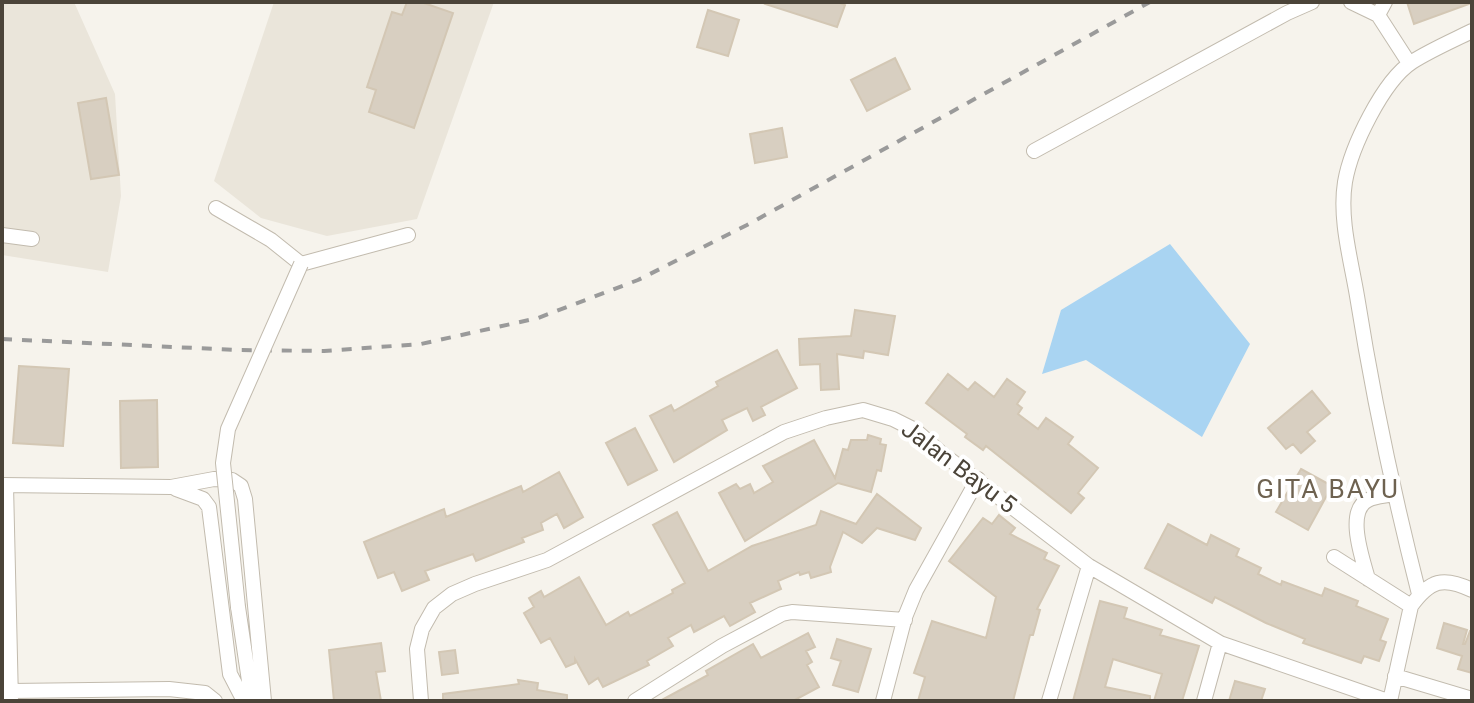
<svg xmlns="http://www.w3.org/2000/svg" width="1474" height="703" font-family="Roboto,sans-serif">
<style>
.residential{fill:#eae5da}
.water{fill:#a9d4f2}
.building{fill:#d8cfc1;stroke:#d3c7b4;stroke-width:2}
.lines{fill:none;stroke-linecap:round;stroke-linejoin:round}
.street-casing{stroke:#c2bbae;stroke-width:16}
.street{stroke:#fff;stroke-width:14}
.rail{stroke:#9a9a9a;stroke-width:4;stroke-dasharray:10 10;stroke-linecap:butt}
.street-bridge-casing{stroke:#c2bbae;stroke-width:16;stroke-linecap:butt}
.street-bridge{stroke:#fff;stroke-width:14}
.labels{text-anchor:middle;stroke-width:8;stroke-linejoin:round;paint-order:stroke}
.street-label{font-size:24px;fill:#4b4439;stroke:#fff}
.neighbourhood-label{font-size:26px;letter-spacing:2px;fill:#6e6250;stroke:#fff}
</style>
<rect width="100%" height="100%" fill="#f6f3ec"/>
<path class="residential" d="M2 2H74L115 94 121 196 108 272 2 255Z
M274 2H494L417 219 327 236 261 218 214 181Z"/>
<path class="water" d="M1170 244 1250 344 1202 437 1086 360 1042 374 1061 310Z"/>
<path class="building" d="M407 2H421L453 13 414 128 369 112 376 90 367 87 392 12 402 15Z
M766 2H837L845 5 837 27 765 4Z
M1407 2H1468L1469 4 1414 24Z
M708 10 739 20 728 56 697 47Z
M895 58 910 89 867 111 851 80Z
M106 98 119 175 91 179 78 103Z
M782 128 787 157 755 163 750 134Z
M855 310 895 316 888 355 864 351 863 358 837 354 839 389 821 390 820 364 800 365 799 339 851 336Z
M777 350 797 388 761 407 765 415 753 421 747 408 722 420 727 430 674 462 650 416 671 405 674 411 718 386 716 382Z
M19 366 69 369 63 446 13 443Z
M948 374 968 390 975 382 994 397 1007 379 1025 392 1017 404 1022 408 1018 414 1038 429 1046 418 1073 437 1068 444 1098 468 1078 493 1084 498 1071 513 986 446 983 450 965 437 967 434 926 403Z
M1312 391 1330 413 1307 432 1315 441 1301 453 1293 444 1286 449 1268 428Z
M157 400 158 467 121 468 120 401Z
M635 428 657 470 628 485 606 443Z
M868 435 881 439 880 444 886 445 881 471 877 470 871 492 838 483 745 541 719 493 736 484 740 489 750 484 754 493 773 482 763 466 814 440 835 478 843 449 848 450 851 440H867Z
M1301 469 1332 486 1308 530 1276 512Z
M559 472 583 517 564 528 557 514 541 523 543 530 522 538 524 542 476 561 473 554 425 571 429 580 402 591 394 572 378 578 364 542 444 509 446 517 521 486 523 492Z
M877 494 921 528 915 540 877 528 862 543 843 532 830 567 831 572 811 578 809 572 800 575 799 572 778 581 781 589 750 603 755 612 730 626 724 616 694 632 691 625 668 638 673 646 647 661 649 665 603 687 598 678 589 684 575 659V663L566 667 550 638 541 643 524 613 534 607 529 598 541 591 544 597 579 577 606 625 628 612 630 616 673 593 672 590 685 583 653 525 677 512 708 571 752 546 816 525 821 511 856 524Z
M999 515 1015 528 1010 534 1047 553 1044 559 1059 566 1037 609 1040 610 1033 635H1030L1013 701H918L925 677 914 673 932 621 986 638 996 597 949 561 983 518 992 524Z
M1168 524 1207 545 1211 535 1239 549 1236 556 1261 568 1258 574 1281 585 1282 581 1322 596 1325 588 1358 601 1356 606 1388 619 1380 640 1386 642 1379 661 1364 656 1361 663 1303 643 1305 639 1266 623 1215 597 1212 603 1145 568Z
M1100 601 1127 608 1124 618 1162 630 1160 635 1199 646 1182 701H1154L1162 674 1113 659 1105 687 1150 696V701H1073Z
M1444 623 1467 630 1463 644H1465L1470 631H1472V673L1458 669 1462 656 1437 648Z
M808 633 815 647 806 651 812 662 807 665 819 687 793 701H660L708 675 706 671 753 644 761 658Z
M837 639 871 649 858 692 833 685 841 661 831 658Z
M381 643 385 671 376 672 381 701H334L329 650Z
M455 650 458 673 442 675 439 652Z
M518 680 538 683 537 690 567 695V701H443V694L519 684Z
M1235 681 1265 689 1261 701H1229Z"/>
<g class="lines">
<defs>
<path id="street" d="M1351 2 1378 15
M1385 2 1378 15 1409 63
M1034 151 1287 13 1312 2
M216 208 271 240 301 264 408 235
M2 235 32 239
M2 485 171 487 214 479 232 480 241 486 245 499 264 701
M6 485 11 701
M176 489 203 499 209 507 230 674 244 701
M1334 557 1411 606
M1368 579C1363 560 1345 511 1368 500 1375 496 1386 496 1394 494
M1419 594C1394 496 1373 397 1357 296 1351 260 1339 219 1345 182 1351 147 1383 81 1412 62 1431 50 1452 41 1472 31
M238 607 252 701
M1395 676 1472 699
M11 691 169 689 205 693 215 701
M421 701 417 649 422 629 434 608 452 594 475 584 547 560 784 432 826 418 863 410 893 419 915 430 940 452 1089 566 1220 643 1388 701
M635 701 722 646 782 614 792 612 905 620
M883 701 905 617 916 590 978 479
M1049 701 1089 566
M1204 701 1220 643
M1390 701 1411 606C1430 580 1443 576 1472 590"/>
</defs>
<use href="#street" class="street-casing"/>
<use href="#street" class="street"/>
<path class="rail" d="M2 339 238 350 324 351 421 344 538 318 638 280 747 225 1150 2"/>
<defs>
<path id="street-bridge" d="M238 607 223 463 228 429 301 264"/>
</defs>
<use href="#street-bridge" class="street-bridge-casing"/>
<use href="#street-bridge" class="street-bridge"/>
</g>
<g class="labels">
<g class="street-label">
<text transform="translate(959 467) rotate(37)" y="8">Jalan Bayu 5</text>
</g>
<g class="neighbourhood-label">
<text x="1328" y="498">GITA BAYU</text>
</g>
</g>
<rect width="1474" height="703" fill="none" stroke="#4b4439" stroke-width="8"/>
</svg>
